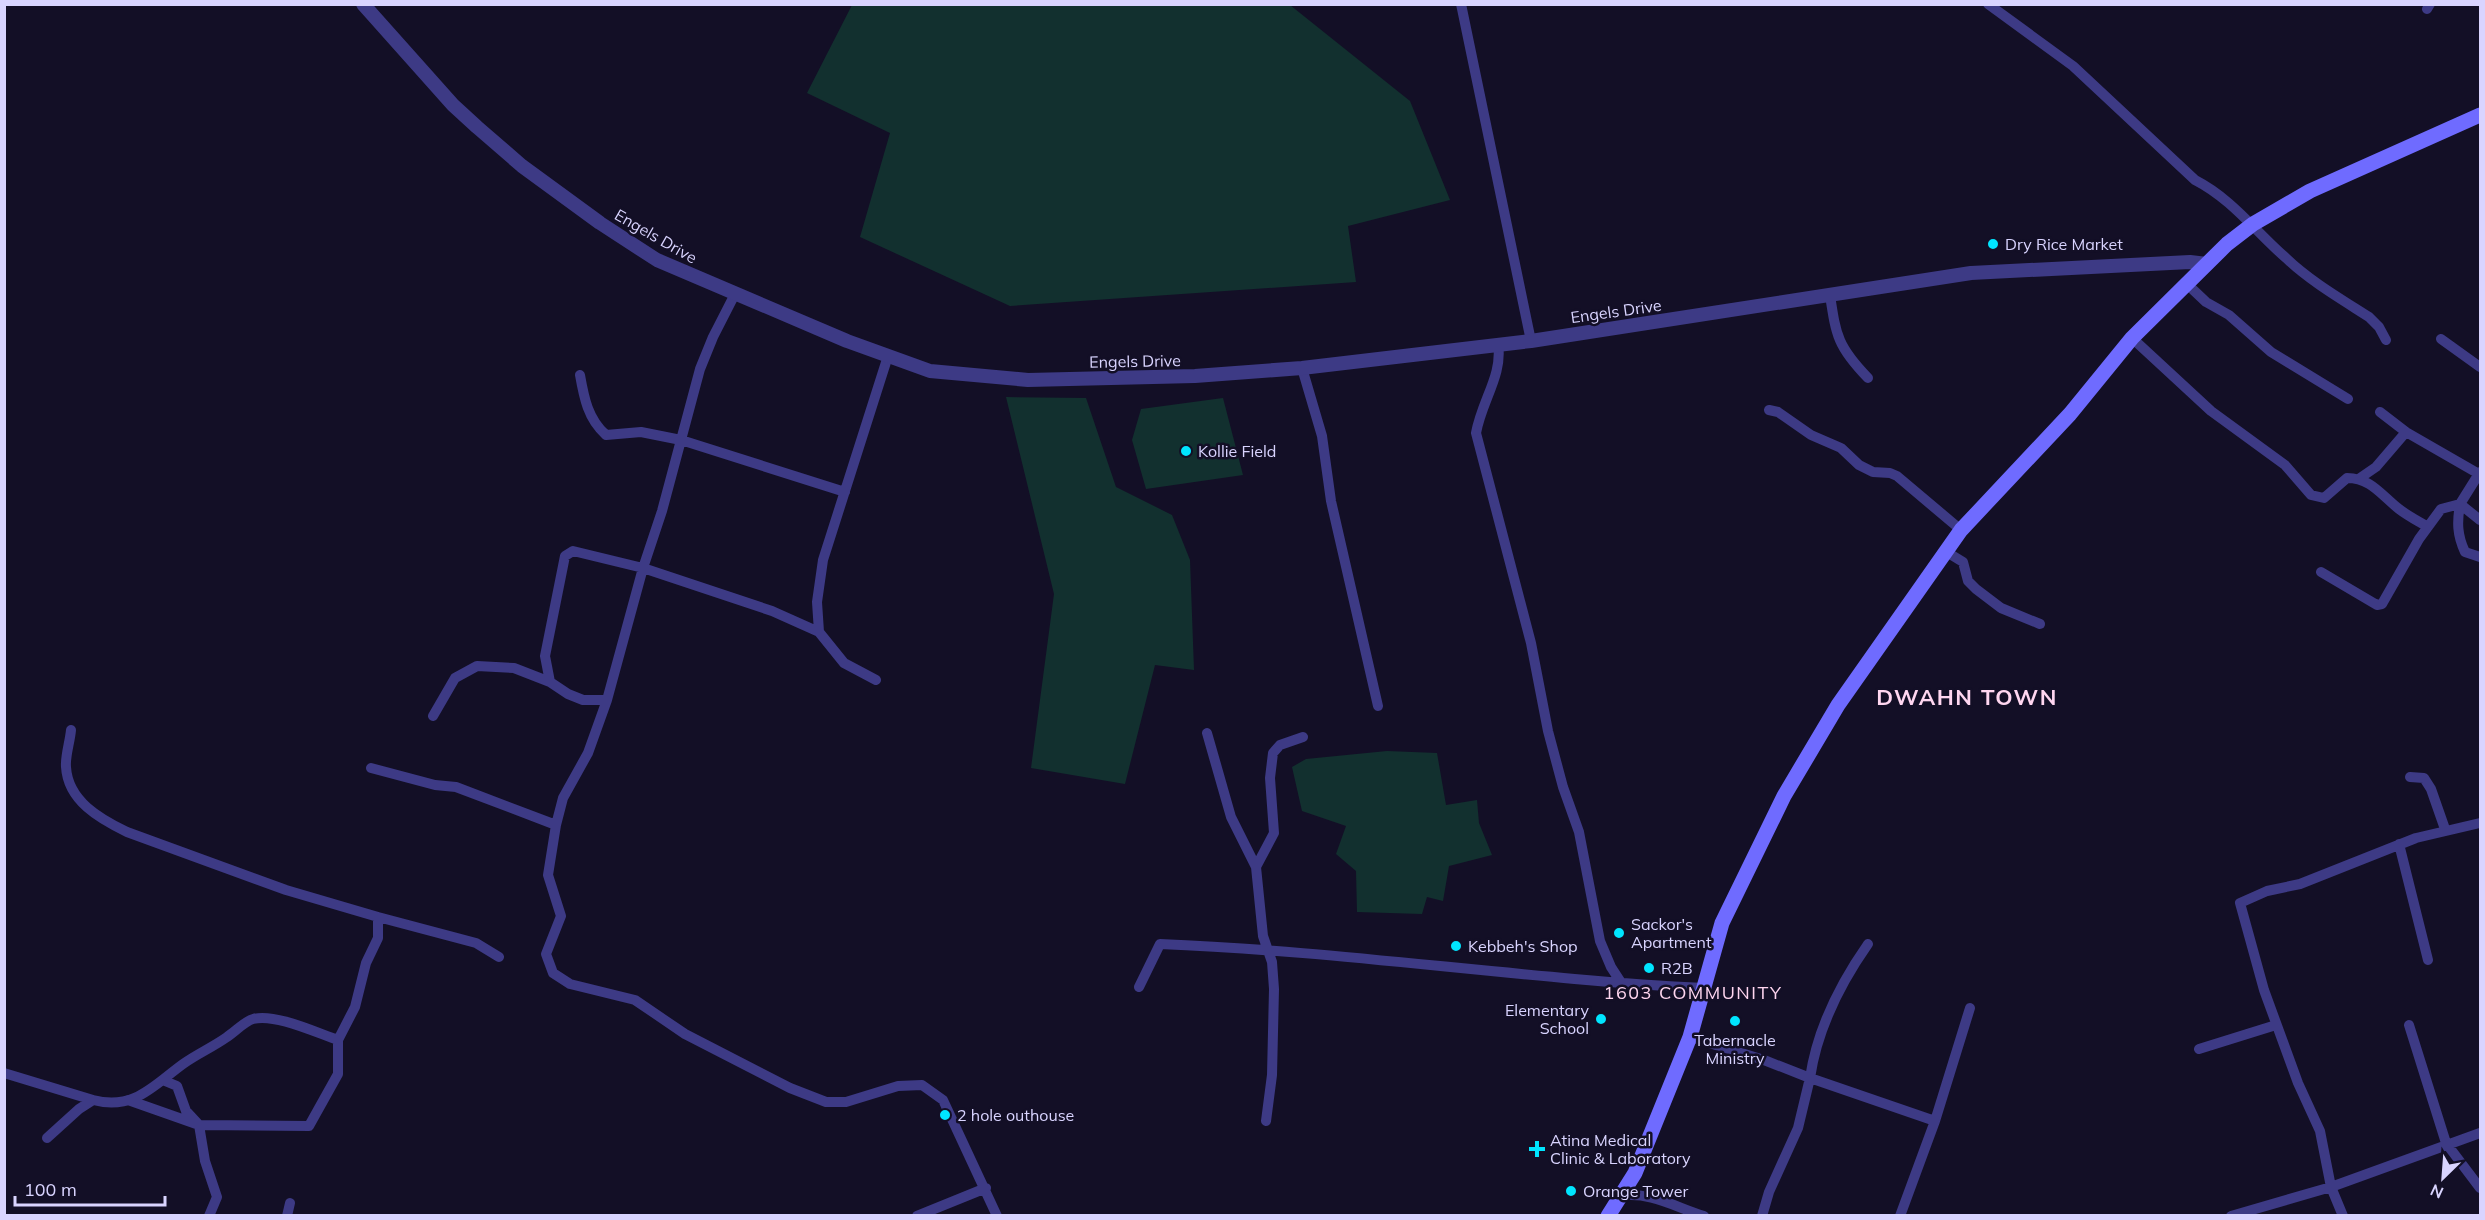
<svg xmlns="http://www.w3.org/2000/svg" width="2485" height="1220" font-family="Mulish,sans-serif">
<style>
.green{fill:#12302f}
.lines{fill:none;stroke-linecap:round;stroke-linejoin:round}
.minor{stroke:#3d3a85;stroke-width:10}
.tertiary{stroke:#3d3a85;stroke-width:14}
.secondary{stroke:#6f6bff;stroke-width:15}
.poi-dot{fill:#00e5ff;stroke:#130f26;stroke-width:2}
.labels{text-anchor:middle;stroke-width:5;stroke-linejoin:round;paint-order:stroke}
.street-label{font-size:16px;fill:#d9d4ff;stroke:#130f26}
.poi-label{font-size:16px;fill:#d9d4ff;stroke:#130f26;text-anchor:start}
.neighbourhood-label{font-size:18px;letter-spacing:1.5px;fill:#ffd6f0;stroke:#130f26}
.district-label{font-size:22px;font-weight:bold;letter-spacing:1.5px;fill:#ffd6f0;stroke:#130f26}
</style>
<rect width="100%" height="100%" fill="#130f26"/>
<path class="green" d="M852 5H1290L1410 101 1450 200 1348 226 1356 282 1010 306 860 237 890 133 807 93Z
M1006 397 1086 398 1116 487 1172 515 1190 560 1194 670 1155 665 1125 784 1031 768 1054 594Z
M1223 398 1243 475 1146 489 1132 440 1141 409Z
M1387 751 1437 753 1446 805 1477 800 1479 823 1492 855 1449 866 1443 901 1427 897 1422 914 1357 912 1356 871 1336 854 1346 826 1302 811 1292 767 1306 759Z"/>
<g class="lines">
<path class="minor" d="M1461 4 1531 341
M1988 4 2073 66 2195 180C2232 199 2255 231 2286 258 2310 281 2341 299 2369 317L2379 327 2386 340
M2427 9 2430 4
M2187 284 2206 302 2229 315 2271 352 2348 399
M1830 295C1836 336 1838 347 1868 378
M2132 338 2211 411 2285 465 2311 495 2324 498 2347 478C2371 478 2381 495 2399 509 2408 516 2418 521 2428 527
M2441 339 2480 367
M1498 344C1503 375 1482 400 1476 433L1531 643 1548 731 1563 787 1579 832 1600 941 1611 967 1622 984
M1302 368 1322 436 1331 501 1378 706
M580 375C584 398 588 419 606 435L641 432 681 440 845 492
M1769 410 1778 412 1811 435 1841 448 1859 465 1873 472 1890 473 1897 476 1961 530
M2380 412 2406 432 2479 474
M2360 478 2376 467 2406 432
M2480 520 2460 504C2457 522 2457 535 2465 552L2480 557
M1945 551 1963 562 1968 581 1976 589 2001 608 2040 624
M2321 572 2377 605 2382 604 2419 539 2441 509 2460 504 2480 472
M819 632 817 602 823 560 888 356
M550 682 545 656 565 556 573 551 643 568 772 611 819 632 844 663 876 680
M607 700 643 568 662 511 700 369 713 337 735 294
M71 730C70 742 65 756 66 767 68 801 100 819 127 832L286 890 378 917
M1207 733 1231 817 1256 867 1263 936 1272 962 1274 989 1272 1075 1266 1121
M371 768 435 785 456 787 556 825 563 798 588 753 607 700H583L568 694 550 682 514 668 477 666 455 678 433 716
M2410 777 2424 778 2431 789 2445 829
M556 825 548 875 561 916 546 954 553 973 570 984 635 1000 685 1034 790 1088 826 1102H846L898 1086 922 1085 943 1100 997 1216
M2399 844 2428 960
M1256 867 1274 833 1270 778 1273 753 1280 745 1303 737
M1139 987 1160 944C1342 951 1522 979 1704 988
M2409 1025 2446 1143 2480 1188
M1690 1037 1764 1060 1810 1078C1817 1030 1840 984 1868 944
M2199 1049 2276 1025
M4 1073 93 1100
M165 1081 177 1086 186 1111 199 1125 205 1161 217 1197 209 1216
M128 1100 199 1125 309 1126 338 1074V1040L355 1007 366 963 378 938V917L476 943 499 957
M1935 1121 1970 1008
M47 1138 79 1109 93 1100C134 1111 154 1085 183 1064 197 1054 213 1047 227 1037 235 1032 245 1021 253 1019 275 1013 317 1033 338 1040
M1620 1196C1650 1191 1677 1208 1704 1216
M287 1216 290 1203
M917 1216 986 1188
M1762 1216 1769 1192 1798 1128 1810 1078 1935 1121 1900 1216
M2231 1216 2331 1187 2480 1133
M2343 1216 2331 1187 2320 1131 2298 1083 2264 990 2240 903 2267 891 2300 884 2416 838 2480 823"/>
<path class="tertiary" d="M363 4 453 105 477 127 522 166 600 223 657 260 847 341 930 371 1028 380 1195 376 1302 368 1531 341 1971 273 2190 262 2207 264"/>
<path class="secondary" d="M1608 1216 1635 1173 1690 1037 1722 923 1784 796 1838 705 1961 530 2070 414 2132 338 2227 244 2253 224 2310 191 2480 115"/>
</g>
<g class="poi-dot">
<circle cx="1993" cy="244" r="6"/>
<circle cx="1186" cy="451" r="6"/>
<circle cx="1619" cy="933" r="6"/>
<circle cx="1456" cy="946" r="6"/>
<circle cx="1649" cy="968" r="6"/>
<circle cx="1601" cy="1019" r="6"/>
<circle cx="1735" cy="1021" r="6"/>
<circle cx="945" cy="1115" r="6"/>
<path d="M1534 1140h6v6h6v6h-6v6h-6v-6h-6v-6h6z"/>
<circle cx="1571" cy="1191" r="6"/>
</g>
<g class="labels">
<g class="street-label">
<text transform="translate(656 236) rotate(30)" y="6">Engels Drive</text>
<text transform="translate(1616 311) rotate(-8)" y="6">Engels Drive</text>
<text transform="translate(1135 361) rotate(-1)" y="6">Engels Drive</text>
</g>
<g class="poi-label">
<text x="2005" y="250">Dry Rice Market</text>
<text x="1198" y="457">Kollie Field</text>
<text x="1631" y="930">Sackor's<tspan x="1631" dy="18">Apartment</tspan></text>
<text x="1468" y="952">Kebbeh's Shop</text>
<text x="1661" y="974">R2B</text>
<text x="1589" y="1016" text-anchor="end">Elementary<tspan x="1589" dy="18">School</tspan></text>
<text x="1735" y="1046" text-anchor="middle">Tabernacle<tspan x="1735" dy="18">Ministry</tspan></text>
<text x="957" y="1121">2 hole outhouse</text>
<text x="1550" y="1146">Atina Medical<tspan x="1550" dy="18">Clinic &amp; Laboratory</tspan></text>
<text x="1583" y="1197">Orange Tower</text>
</g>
<g class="neighbourhood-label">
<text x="1693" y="999">1603 COMMUNITY</text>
</g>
<g class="district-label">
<text x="1967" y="705">DWAHN TOWN</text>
</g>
</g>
<rect width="2485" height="1220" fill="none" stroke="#d9d4ff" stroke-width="12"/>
<g transform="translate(2443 1178) rotate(205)" stroke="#130f26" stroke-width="4.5" paint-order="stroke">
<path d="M0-4.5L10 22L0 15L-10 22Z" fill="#d9d4ff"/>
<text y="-9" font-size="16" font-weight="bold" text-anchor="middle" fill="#d9d4ff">N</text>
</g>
<path d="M15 1196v9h150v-9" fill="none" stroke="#d9d4ff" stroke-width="3"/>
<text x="24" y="1196" font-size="18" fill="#d9d4ff" stroke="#130f26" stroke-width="4.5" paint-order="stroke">100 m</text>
</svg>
